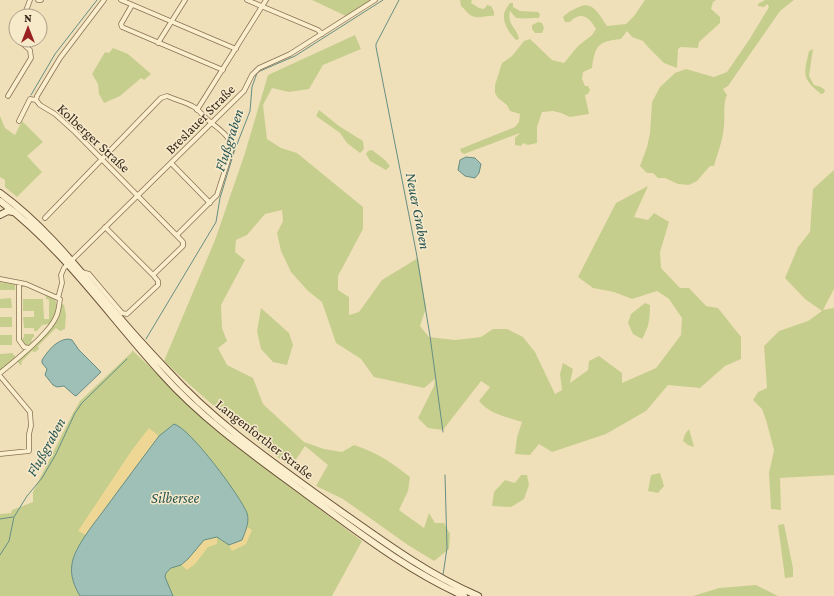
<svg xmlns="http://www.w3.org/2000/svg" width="834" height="596" font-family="'Crimson Pro',serif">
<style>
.green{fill:#c6ce8e}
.sand{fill:#eed795}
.water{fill:#9fc0b7;stroke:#678e84}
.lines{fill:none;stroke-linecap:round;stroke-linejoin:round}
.stream{stroke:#678e84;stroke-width:1}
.street-casing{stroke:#877054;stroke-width:5.5}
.secondary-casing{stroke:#695137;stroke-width:8}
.street{stroke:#fbeecd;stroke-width:4}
.secondary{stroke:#fbeecd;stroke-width:6}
.labels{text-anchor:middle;stroke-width:3;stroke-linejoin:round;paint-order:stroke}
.street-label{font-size:14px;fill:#35271a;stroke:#f7eaca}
.water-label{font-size:15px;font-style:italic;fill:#285654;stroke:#f7eaca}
</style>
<rect width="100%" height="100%" fill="#f0e0ba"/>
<path class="green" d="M312 0H371L346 16Z
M460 0H472L471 3 479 8 484 9 487 5 491 6 494 12V16C486 15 478 20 470 15 467 13 465 9 461 6Z
M645 0H716L713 2 711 9 720 17V23L699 42 698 48 681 47 678 49 677 68 664 63 648 47 643 41 632 37 627 31 621 39C599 41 595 45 592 68L583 72 582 79 585 86H588L590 90 588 94 585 95 589 114 570 117 561 113 553 111 542 112 537 127V143L528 145 523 143 521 146 515 145V138L520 133 464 154 461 152 460 149 515 127 519 122 520 114 510 111 507 105 498 98 495 93V85L502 63 512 56 524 41 530 39 552 60 564 63 578 46 592 35 596 29C590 18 581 10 570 22H565L563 17C568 12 572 10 579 7 593 0 600 16 607 26L626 24 634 16Z
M765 0H794L780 11 728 86 723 89 727 95C723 102 725 116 724 126 723 140 718 152 714 166H710L697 181 689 185 678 184 665 178H658L653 173H647L640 166 647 147 650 133 652 102 660 87 675 73 686 69 714 77 727 72 749 40 769 7 767 4 764 7 758 6V4Z
M510 3H513V7L520 11 538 12 540 14 539 18C530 18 523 19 516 18L510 11C507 26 517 27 519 39L516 40C510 34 503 24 504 15 504 11 508 6 510 3Z
M538 22 542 23 544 28 542 33H535L532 29V25Z
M355 35 361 49 323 65 309 89 289 92 272 88 263 105 267 139 281 148 297 153 363 207V229L338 276V290L349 297V315L359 312 382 280 418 258 426 308 420 326 429 337 455 340 481 337 493 329H507L523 337 535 352 555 394 562 390 560 374 563 363 573 369 570 383 588 370 589 361 599 356 622 373V383L656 368 681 335 682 318 669 299 657 291 632 299 614 292 593 288 578 277 616 203 648 186 634 217 648 220 654 213 669 222 660 252 661 268 680 288H689L706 306 718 308 741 337V359L725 366 700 388 668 385 646 411 606 434 552 452 539 444 530 455 515 454 517 437 522 422C507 417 489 414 479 401L490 387 481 381 443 430 428 428 418 418 434 386 435 379 424 388 374 377 361 359 336 343 322 302 308 291 291 272 281 251 277 233 283 221 282 210 265 214 247 235 236 240 235 252 245 260 221 305 222 328 227 341 218 348 227 365 253 378 263 404 304 442 324 449 342 452 354 445C378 453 391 462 410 477L408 491 399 510 424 528 429 513 435 523H444L450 534 449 549 434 561 408 545 343 499 316 486 328 465 305 446 291 467C246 434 204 399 164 361L215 240 245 153 268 75Z
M113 48 128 54 151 74 144 80 141 78 120 96 104 103 99 94 98 84 92 74 105 52 109 53Z
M813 49 809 76 814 85 821 87 825 90 824 93 821 94C801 78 804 74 809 51Z
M319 110 339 126 363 141 364 149 360 153 347 143 340 133 316 116Z
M0 116 5 128 15 135 22 121 43 142 27 156 42 172 17 197 5 187V180L0 177Z
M372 150 385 160 390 166 386 170 370 161 366 154 368 151Z
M834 170V289L823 310 834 308V475L780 478 781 510 771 509 769 473 774 450 766 420 762 409 753 400 758 392 767 388 764 346 779 331 808 321 822 311 805 299 785 278 798 247 810 232 813 189Z
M0 282 13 284 15 285V290H0Z
M46 295 55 299 57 306 56 312 53 321 49 324 42 325 37 331H34V328H24L23 317H34V311H23V299H43L44 319H49V300L46 299Z
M11 298 12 308H0V299Z
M61 303 64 305 66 315 65 329 60 331 56 328 38 346 39 349 35 352 32 351 22 361 21 366 17 361 53 326 59 317Z
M645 303 650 305C650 319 649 327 642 339L633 334 628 323 631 314Z
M261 308 289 333 293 345 287 365 273 362 261 349 257 331Z
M0 317H12V327H0Z
M24 334H34V337L32 338 31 345C26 347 23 345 21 340L24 337Z
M0 335H12V345H0Z
M132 350 207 421 240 449 362 541 332 596H0V514L11 513 12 510 33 502V492L73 413 80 401 132 352Z
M13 353V355H15V359L0 371V354Z
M689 429 694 447 688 445 683 441 685 434Z
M660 473 664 486 658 493 648 491 651 475Z
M521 475H527L529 485 524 499 511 507 492 506 494 492 505 480 515 483Z
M784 524 793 568V577L785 578 778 525Z
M756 585 778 596H693L719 588Z"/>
<path class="sand" d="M149 428 159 436 86 535 78 531 132 450Z
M247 527 252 530 246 544 232 551 229 545 242 540Z
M217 537V544L208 547 195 564 187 570 181 565 188 559 204 540Z"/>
<path class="water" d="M466 157 475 158 481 164 479 173 475 178 465 176 458 170 460 160Z
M68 339 72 340 79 350 101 372 76 396 74 395 64 386 57 387 53 385 45 375 47 369 42 363V360C48 351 56 340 68 339Z
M174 424C190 428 241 497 247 513 250 522 245 532 242 540L229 545 217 537 204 540 188 559 181 565 171 568 166 573 165 577 173 596H80C74 586 70 575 72 564 74 547 97 520 107 506 124 483 141 460 159 436Z"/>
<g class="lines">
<path class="stream" d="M399 0 376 44V47L416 251 430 336 443 432
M31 95 55 54 97 0
M146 339 216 222 220 198 234 152 250 111 252 87 257 73 260 71 295 56 383 0
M0 519 13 517
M0 555 9 541 14 517 27 496 42 478 56 454 75 413 82 403 127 359
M443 575 447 548 445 475"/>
<defs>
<path id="street" d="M38 0H41
M121 0 236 49
M247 0 318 30 322 34
M132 5 121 24 122 27 223 70
M24 16 30 0
M158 43 185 0
M8 96 31 58 30 50 18 40
M36 100 40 105 55 114 75 132 183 242V246L153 275 158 281V285L127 314 122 313 89 274 82 272
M36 100 37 96 60 58 104 0
M197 110 266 0
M19 121 30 99 36 100
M171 163 210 203
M45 218 161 98 167 96C176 100 186 102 194 107 199 110 203 116 208 120 216 127 231 136 232 148L217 195 177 235
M105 227 153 275
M0 279 26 284 60 299C59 305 59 311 56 317 49 334 15 361 0 373
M19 283V340L24 347 29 348
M58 298 62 283 61 275 64 268 244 91 252 75 259 68 290 54 375 0
M0 376 30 412 31 426 29 434V451L0 454"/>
<path id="secondary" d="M0 193C48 228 82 274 120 318 135 336 151 353 167 370 215 423 275 464 333 506 380 539 425 573 478 596
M0 201C63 248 109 316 162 374 204 421 256 457 306 494 357 531 406 570 464 596
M0 215 8 211 13 212"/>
</defs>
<use href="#street" class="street-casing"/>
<use href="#secondary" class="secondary-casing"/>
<use href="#street" class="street"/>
<use href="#secondary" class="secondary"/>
</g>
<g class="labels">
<g class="street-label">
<text transform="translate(200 119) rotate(-45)" y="5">Breslauer Straße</text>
<text transform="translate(94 138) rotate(43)" y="5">Kolberger Straße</text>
<text transform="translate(265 439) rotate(38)" y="5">Langenforther Straße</text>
</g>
<g class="water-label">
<text transform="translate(229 140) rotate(-72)" y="5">Flußgraben</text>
<text transform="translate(418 211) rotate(79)" y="5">Neuer Graben</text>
<text transform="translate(46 447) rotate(-61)" y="5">Flußgraben</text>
<text x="175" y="503">Silbersee</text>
</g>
</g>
<g transform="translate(28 28)"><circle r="19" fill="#f7eaca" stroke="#a99c84"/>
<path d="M0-3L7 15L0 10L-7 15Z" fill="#9a2121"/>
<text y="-6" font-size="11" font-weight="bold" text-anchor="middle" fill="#35271a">N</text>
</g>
</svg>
